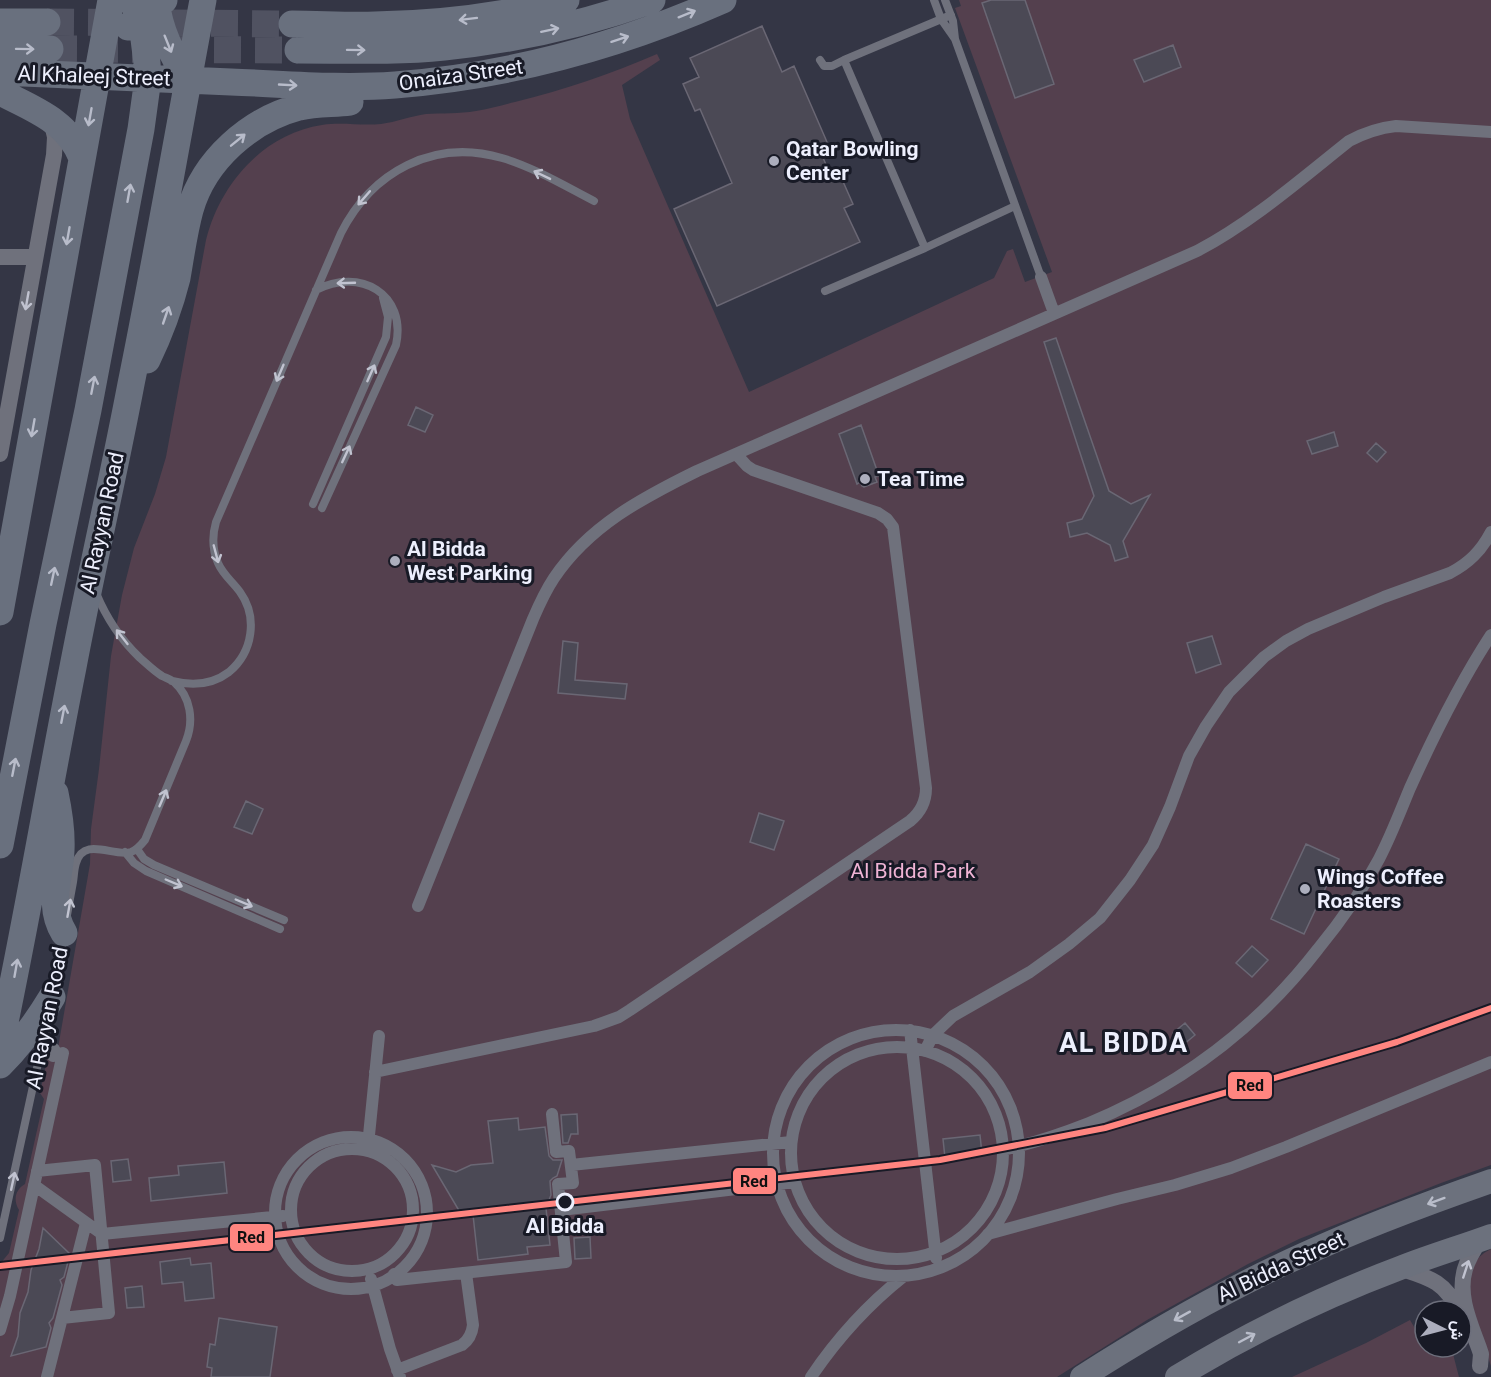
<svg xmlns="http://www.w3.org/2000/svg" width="1491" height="1377" font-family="Roboto,Vazirmatn,sans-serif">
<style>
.green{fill:#54404e}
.building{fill:#4b4955;stroke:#6a6774;stroke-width:1.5}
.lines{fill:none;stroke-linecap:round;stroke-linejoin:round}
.primary-tunnel{stroke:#505261;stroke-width:27;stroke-dasharray:27 14;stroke-linecap:butt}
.service{stroke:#6f717c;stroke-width:8}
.pedestrian{stroke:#6f717c;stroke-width:12}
.minor{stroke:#6f717c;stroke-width:16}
.secondary{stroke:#6c717d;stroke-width:24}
.primary{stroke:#69707e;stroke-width:27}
.metro-1-casing{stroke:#181a26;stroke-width:10}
.metro-1{stroke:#ff8580;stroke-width:6}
.oneway{stroke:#b8bcca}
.oneway2{stroke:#c1c3d0}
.oneway3{stroke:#b9bdca}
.poi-dot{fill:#acaebd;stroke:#181a26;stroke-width:2}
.stop-dot{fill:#181a26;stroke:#edeffd;stroke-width:3}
.labels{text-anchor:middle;stroke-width:6;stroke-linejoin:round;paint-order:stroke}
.street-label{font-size:21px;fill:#edeffd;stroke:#181a26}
.poi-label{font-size:21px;font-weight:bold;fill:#edeffd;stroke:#181a26;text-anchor:start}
.park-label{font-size:21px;fill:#efb3d4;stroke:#181a26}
.stop-label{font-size:21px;font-weight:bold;fill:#edeffd;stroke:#181a26}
.district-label{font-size:27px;font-weight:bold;letter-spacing:1.5px;fill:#edeffd;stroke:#181a26}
.line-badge{stroke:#181a26;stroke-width:2}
.pale-badge-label{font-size:16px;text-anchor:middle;font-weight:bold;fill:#111}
</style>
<rect width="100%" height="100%" fill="#343645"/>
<path class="green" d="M959 0H1491V1165L1441 1183 1299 1239 1248 1264 1147 1320 1057 1377H0V1264L9 1253 19 1210C13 1200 15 1190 25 1184L44 1099 40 1093 49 1050 58 1048 90 864 91 829 99 769 111 656 122 595 134 548 155 494 166 457 206 240C220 184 263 134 322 125 342 122 361 126 381 124 396 122 411 116 426 114 442 113 459 114 476 111 489 109 502 105 515 102 564 90 611 74 657 54L660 60 622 85 630 119 749 392 994 278 1007 251 1013 249 1025 282 1052 272 955 8 961 6Z
M1491 1249V1366L1469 1301C1467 1290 1470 1271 1476 1262 1479 1256 1485 1252 1491 1249Z
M1410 1320 1420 1337 1425 1334V1347L1449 1348 1453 1354 1459 1377H1292L1366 1343Z"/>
<path class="building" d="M991 0H1025L1054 84 1015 98 982 3Z
M762 26 782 72 794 66 827 142 818 146 833 181 841 177 853 204 844 208 860 242 717 306 674 209 732 183 700 109 695 111 683 84 699 77 690 58Z
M1173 45 1181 67 1144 82 1134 60Z
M1056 338 1109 491 1131 504 1150 495 1123 541 1128 557 1115 561 1110 545 1087 533 1070 537 1067 523 1082 519 1094 496 1044 342Z
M416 407 433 415 425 432 408 425Z
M861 425 879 476 875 477 877 482 864 487 862 486 860 482 857 484 839 434Z
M1334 432 1338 446 1312 454 1307 441Z
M1376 443 1386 452 1377 462 1367 453Z
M1212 636 1221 664 1196 673 1187 643Z
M563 641 578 643 575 680 627 684 625 699 558 693Z
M246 801 263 809 252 834 234 827Z
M759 813 784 821 774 850 750 842Z
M1306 844 1339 859 1304 934 1271 919Z
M1252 946 1268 960 1252 977 1236 963Z
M1185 1023 1195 1035 1183 1045 1173 1033Z
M577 1114 578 1134H571L568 1143H563L561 1115Z
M518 1118 519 1130 545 1127 549 1156 553 1160H562L557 1176 553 1178 550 1181 551 1195 546 1208 550 1245 527 1247 528 1254 478 1260 473 1215 461 1214 432 1165 456 1172 471 1165 493 1163 488 1121Z
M980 1135 982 1154 945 1158 943 1139Z
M128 1159 131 1180 113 1182 111 1161Z
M224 1162 227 1193 151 1201 149 1178 179 1175 178 1166Z
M43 1228 70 1254 64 1277 60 1280 62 1285 53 1318 49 1323 51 1328 46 1347 11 1356 18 1336 20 1313 28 1292 31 1270 39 1249Z
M590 1237 591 1258 575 1259 574 1238Z
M190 1258 191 1265 211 1263 214 1298 185 1301 183 1282 162 1284 160 1262Z
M142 1286 144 1307 127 1308 125 1288Z
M219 1318 277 1327 270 1377H211L212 1368 207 1367 210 1344 215 1345Z"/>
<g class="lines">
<path class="primary-tunnel" d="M47 22 292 24
M50 49 298 50"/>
<path class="service" d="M934 0 941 19 955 39
M945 0 953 21 955 39 1041 277
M951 15 844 60 925 248 1015 206
M820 60 824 66H832L844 60
M316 290C360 267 407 294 396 345L322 508
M825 291 925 248
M313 504 386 337 388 317 383 298
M172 681C192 686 212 685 229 672 253 652 258 617 240 592 233 582 223 575 218 563 212 549 212 536 216 522L341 233C372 172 433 138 502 158 533 167 565 186 594 201
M137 849 144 859 154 865 284 920
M125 852 134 863 146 871 280 929
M67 915C69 904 71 893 73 882 74 876 74 869 76 863 84 836 113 857 131 852 137 850 141 845 145 840L186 741C194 721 191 697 174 682 170 679 166 678 162 676 154 671 147 664 140 658 121 640 106 617 96 593
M53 994 64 936
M0 1238 47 1022"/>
<path class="pedestrian" d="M1041 277 1054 313
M418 906 533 619C539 605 546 590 554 578 589 526 642 498 697 471L1197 251C1252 222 1300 180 1349 141 1364 133 1378 128 1396 126L1491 132
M773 1153a123 123 0 1 1 246 0a123 123 0 1 1-246 0Z
M910 1030 936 1258
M791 1153a106 106 0 1 1 212 0a106 106 0 1 1-212 0Z
M925 1051 933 1035 953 1016 1030 972 1069 944 1100 918 1130 880 1153 845 1170 807 1189 756 1206 726 1229 692 1264 657 1286 641 1308 629 1384 597 1450 573C1469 563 1481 551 1491 532
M375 1072 594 1026 619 1017 630 1010 910 821C921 812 926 802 926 788L893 527 887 519 878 513 753 470 747 466 736 454
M275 1213a76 76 0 1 1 152 0a76 76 0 1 1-152 0Z
M368 1145 379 1036
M291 1210a61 61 0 1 1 122 0a61 61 0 1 1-122 0Z
M1002 1150C1032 1144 1061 1134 1089 1123 1181 1085 1257 1028 1318 949 1341 921 1362 891 1379 859 1391 836 1400 812 1410 788 1434 735 1459 684 1491 635
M571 1165 791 1142
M37 1171 95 1165 109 1313 62 1318
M34 1185 102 1234 283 1216
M561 1210 795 1182
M988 1234 1117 1199 1175 1185 1231 1168 1286 1147 1491 1062
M394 1274 397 1280 566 1262 558 1184 573 1183 569 1151 556 1152 552 1114
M371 1279 390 1349 400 1377
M0 1330 10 1296 63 1053 53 1056 54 1049
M397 1370 462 1345C469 1340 472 1334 473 1325L466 1273
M47 1377 86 1223
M811 1377C838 1337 866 1306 904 1276"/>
<path class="minor" d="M0 257H35
M0 454 54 155 55 137 51 120
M1480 1240C1474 1249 1468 1259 1465 1269 1457 1296 1470 1323 1479 1348L1481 1354 1480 1366
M1399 1268C1427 1277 1446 1281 1458 1311"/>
<path class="secondary" d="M1082 1377C1154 1331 1227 1289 1305 1254 1365 1226 1428 1203 1491 1181
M1177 1377C1247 1334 1323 1297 1400 1268 1430 1256 1461 1247 1491 1236"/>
<path class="primary" d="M156 0C159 30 172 55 188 80
M0 22H47
M292 24C320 24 348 26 375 25 440 24 504 16 566 0
M128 27 147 10 164 0
M0 48 50 49
M298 50C346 50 395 52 444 47 515 40 585 24 652 0
M0 72C77 76 154 79 231 82 286 84 340 89 395 85 508 76 619 46 723 0
M0 92C33 109 68 121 82 158
M147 360C160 333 170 306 177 278 181 255 184 232 190 210 204 160 250 120 299 107 316 103 333 104 350 102
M0 612 111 0
M55 793C59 812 62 830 61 850 60 880 47 905 64 933
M0 845 43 624 88 410 141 129 148 78 147 63 143 31 133 0
M0 1046C27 920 48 793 73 667 91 572 113 479 131 384 157 256 179 128 203 0
M0 1065C21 1044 37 1022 52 997"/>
<defs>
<path id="metro-1" d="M0 1266 940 1160 1105 1128 1397 1042 1491 1008"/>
</defs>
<use href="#metro-1" class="metro-1-casing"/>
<use href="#metro-1" class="metro-1"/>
</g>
<defs><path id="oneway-shaft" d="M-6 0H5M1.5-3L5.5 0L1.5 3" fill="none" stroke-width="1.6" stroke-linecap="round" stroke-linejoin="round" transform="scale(1.5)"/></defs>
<g class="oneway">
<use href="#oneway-shaft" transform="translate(687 14) rotate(-22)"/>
<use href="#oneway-shaft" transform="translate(468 19) rotate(173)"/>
<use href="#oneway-shaft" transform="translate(550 30) rotate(-12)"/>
<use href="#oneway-shaft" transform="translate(620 39) rotate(-18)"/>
<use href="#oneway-shaft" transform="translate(168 44) rotate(68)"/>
<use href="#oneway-shaft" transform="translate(25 49) rotate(1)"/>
<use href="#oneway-shaft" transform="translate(356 50) rotate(1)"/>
<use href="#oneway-shaft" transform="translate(288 85) rotate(3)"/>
<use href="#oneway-shaft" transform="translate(90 117) rotate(100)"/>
<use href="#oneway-shaft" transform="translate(238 140) rotate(-39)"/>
<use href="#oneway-shaft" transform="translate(129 193) rotate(-80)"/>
<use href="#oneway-shaft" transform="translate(68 236) rotate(100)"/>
<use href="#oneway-shaft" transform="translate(166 315) rotate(-71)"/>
<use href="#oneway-shaft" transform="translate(93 385) rotate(-79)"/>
<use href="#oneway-shaft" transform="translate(33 428) rotate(100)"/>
<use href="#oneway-shaft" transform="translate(53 576) rotate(-78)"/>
<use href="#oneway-shaft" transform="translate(63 714) rotate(-79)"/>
<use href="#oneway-shaft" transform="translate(14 767) rotate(-79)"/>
<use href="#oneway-shaft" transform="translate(16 968) rotate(-80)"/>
</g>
<g class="oneway2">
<use href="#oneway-shaft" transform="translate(542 175) rotate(-154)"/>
<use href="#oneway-shaft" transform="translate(364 198) rotate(131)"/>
<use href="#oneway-shaft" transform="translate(346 283) rotate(178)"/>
<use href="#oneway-shaft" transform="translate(27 301) rotate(100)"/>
<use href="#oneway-shaft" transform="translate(280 373) rotate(113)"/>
<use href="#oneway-shaft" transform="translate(371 373) rotate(-66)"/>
<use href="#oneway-shaft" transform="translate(346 454) rotate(-65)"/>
<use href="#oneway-shaft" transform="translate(216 554) rotate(75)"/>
<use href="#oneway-shaft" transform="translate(122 637) rotate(-128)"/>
<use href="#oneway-shaft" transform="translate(163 798) rotate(-67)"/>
<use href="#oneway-shaft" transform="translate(174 883) rotate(23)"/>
<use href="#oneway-shaft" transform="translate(244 903) rotate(23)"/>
<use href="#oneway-shaft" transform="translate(69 908) rotate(-80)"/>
<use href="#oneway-shaft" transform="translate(13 1181) rotate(-78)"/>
<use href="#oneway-shaft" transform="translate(1466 1269) rotate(-72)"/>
</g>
<g class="oneway3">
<use href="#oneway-shaft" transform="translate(1436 1201) rotate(160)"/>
<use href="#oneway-shaft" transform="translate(1182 1316) rotate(151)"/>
<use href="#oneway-shaft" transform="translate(1247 1338) rotate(-28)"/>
</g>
<g class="poi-dot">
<circle cx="774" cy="161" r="6"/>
<circle cx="865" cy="479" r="6"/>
<circle cx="395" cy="561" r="6"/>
<circle cx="1305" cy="889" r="6"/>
</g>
<circle class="stop-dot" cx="565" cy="1202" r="8"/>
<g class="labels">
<g class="street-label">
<text transform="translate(461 75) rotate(-8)" y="7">Onaiza Street</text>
<text transform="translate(94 76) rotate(2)" y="7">Al Khaleej Street</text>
<text transform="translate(102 523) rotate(-78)" y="7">Al Rayyan Road</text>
<text transform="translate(47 1018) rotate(-79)" y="7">Al Rayyan Road</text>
<text transform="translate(1281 1267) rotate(-25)" y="7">Al Bidda Street</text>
</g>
<g class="poi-label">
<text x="786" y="156">Qatar Bowling<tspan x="786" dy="24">Center</tspan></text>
<text x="877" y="486">Tea Time</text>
<text x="407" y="556">Al Bidda<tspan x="407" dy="24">West Parking</tspan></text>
<text x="1317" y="884">Wings Coffee<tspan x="1317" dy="24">Roasters</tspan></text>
</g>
<g class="park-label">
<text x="913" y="878">Al Bidda Park</text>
</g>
<g class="stop-label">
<text x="565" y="1233">Al Bidda</text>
</g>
<g class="district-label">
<text x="1124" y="1052">AL BIDDA</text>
</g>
</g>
<g class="line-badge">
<rect x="1227" y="1071" width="46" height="29" rx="6" fill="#ff8580"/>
<rect x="732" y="1167" width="45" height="28" rx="6" fill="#ff8580"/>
<rect x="229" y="1223" width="45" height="29" rx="6" fill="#ff8580"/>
</g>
<g class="pale-badge-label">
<text x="1250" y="1091">Red</text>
<text x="754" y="1187">Red</text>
<text x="251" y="1243">Red</text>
</g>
<g transform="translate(1443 1329) rotate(96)"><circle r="28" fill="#181a26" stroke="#6d6f7c" stroke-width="1.5"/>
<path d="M0-4.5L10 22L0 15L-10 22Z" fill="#acaebd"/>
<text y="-9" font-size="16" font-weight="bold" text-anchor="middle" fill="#edeffd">ش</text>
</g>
</svg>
